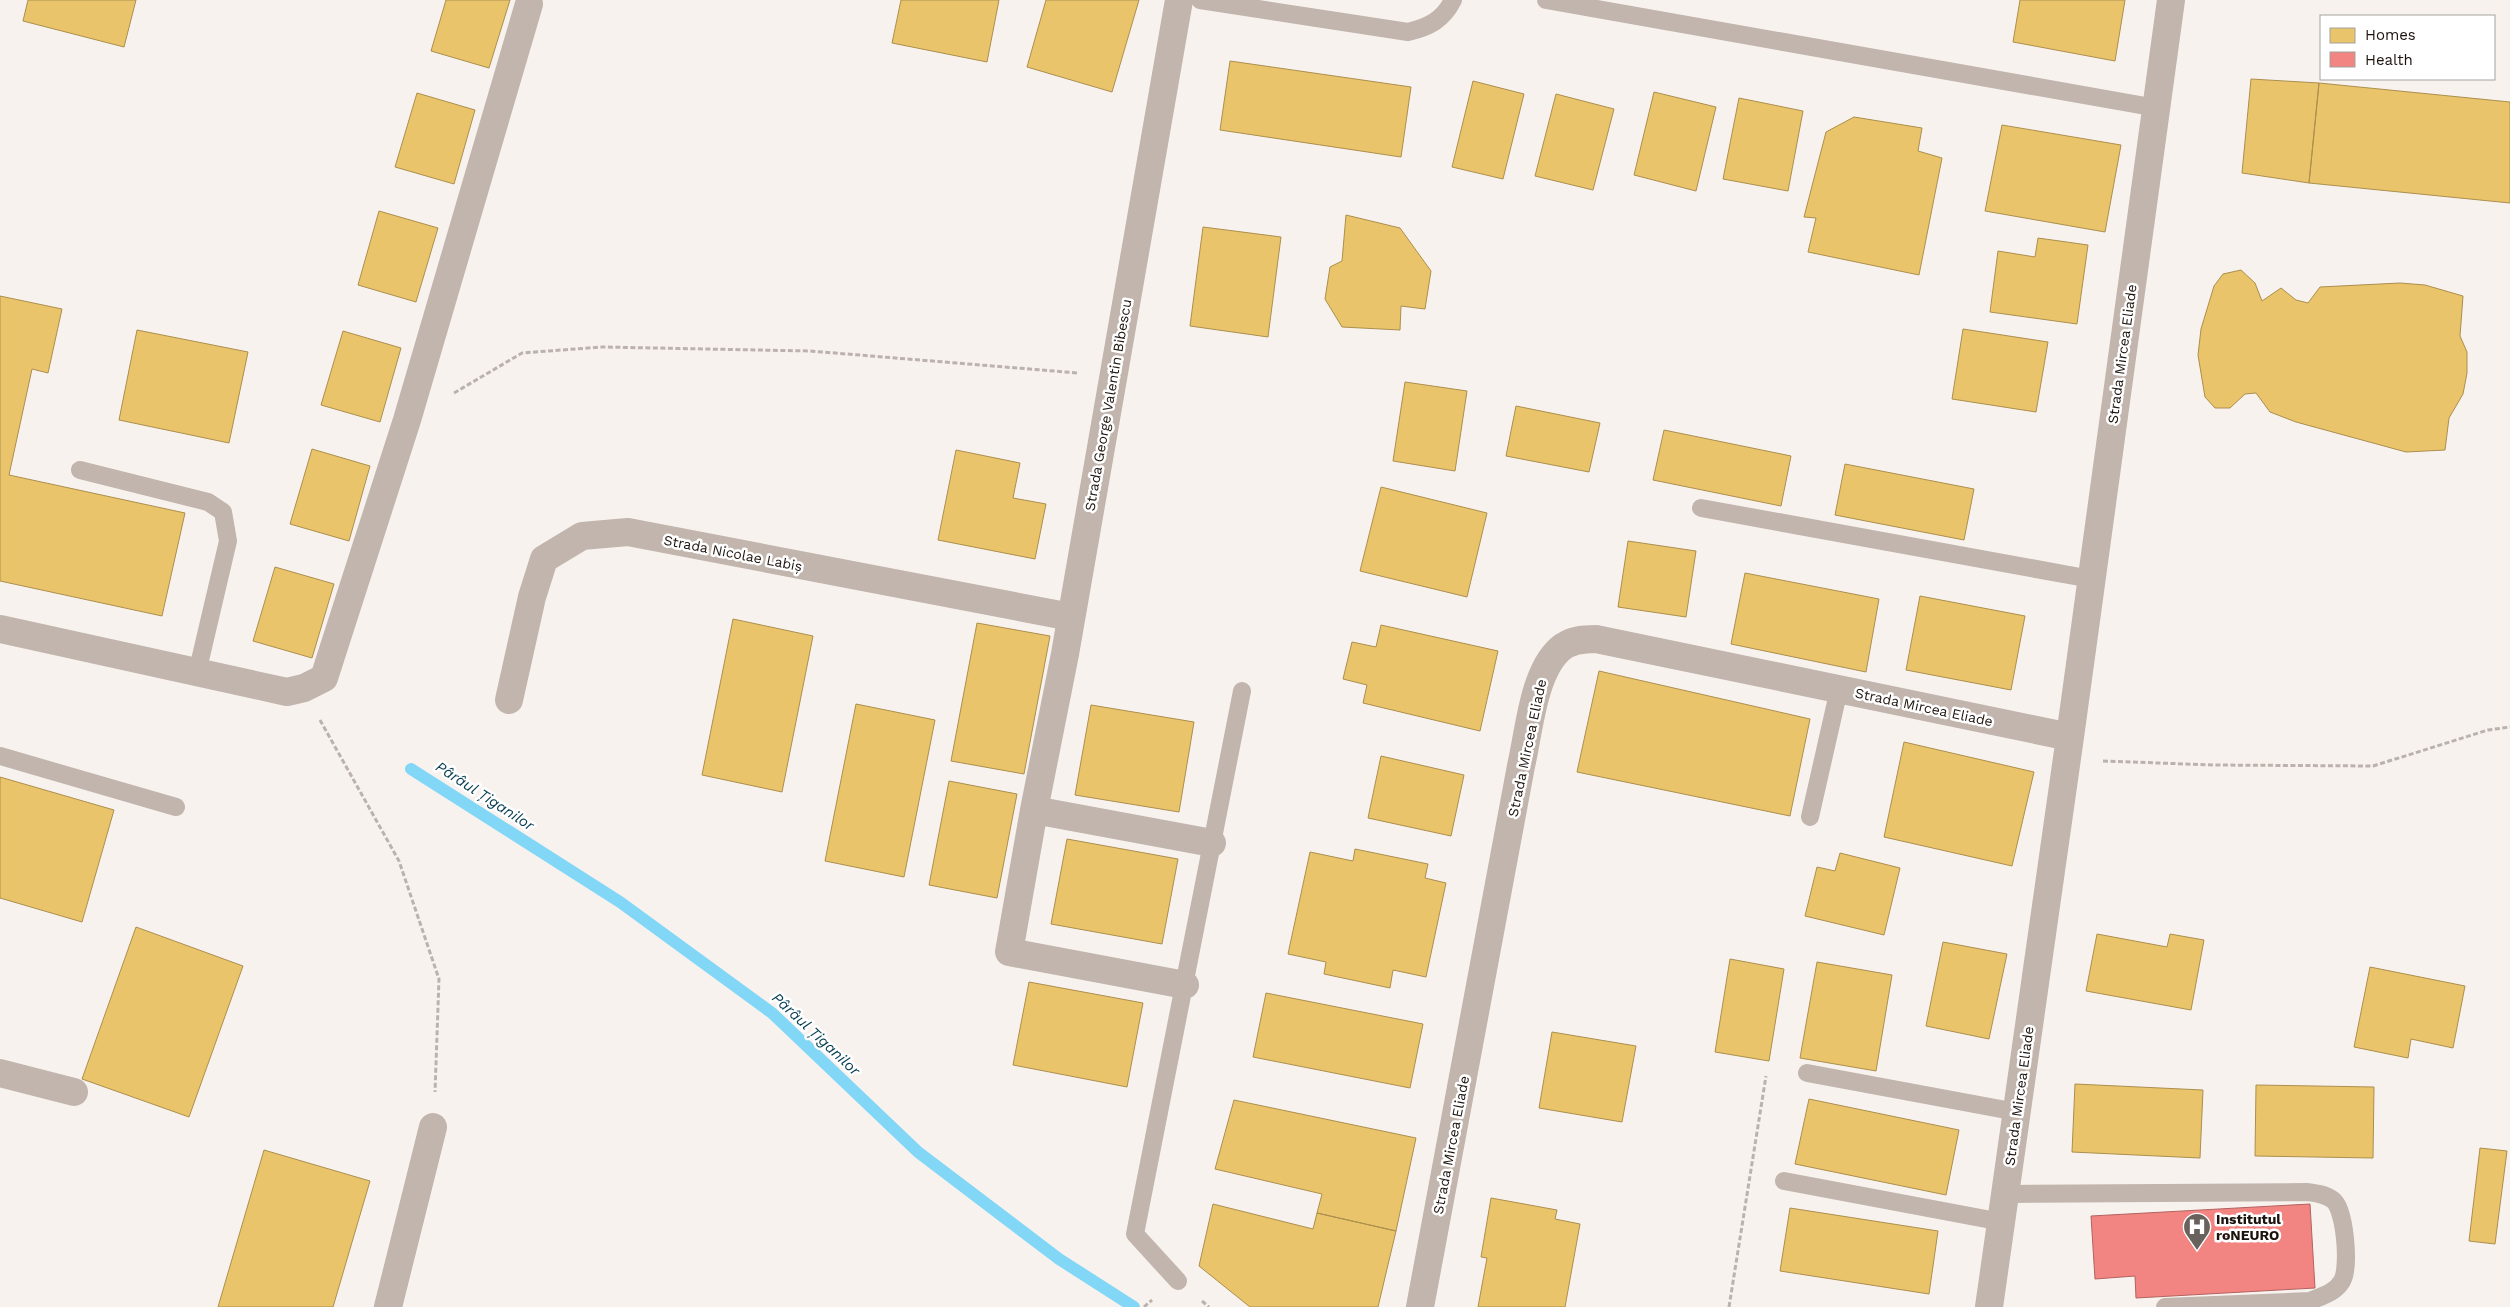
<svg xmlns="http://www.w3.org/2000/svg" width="2510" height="1307" font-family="'Work Sans',sans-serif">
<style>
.homes{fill:#e9c46a;stroke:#ac8f4e}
.health{fill:#f28482;stroke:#b2625f}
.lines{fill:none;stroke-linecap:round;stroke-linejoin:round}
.stream{stroke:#82d7f7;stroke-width:12}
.path{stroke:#bbb2ad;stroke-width:3;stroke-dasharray:5 2.5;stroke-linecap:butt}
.lane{stroke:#c1b5ad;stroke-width:18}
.street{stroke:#c1b5ad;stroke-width:28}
.labels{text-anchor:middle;stroke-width:5;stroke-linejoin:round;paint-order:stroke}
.street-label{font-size:14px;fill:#1c130d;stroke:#fff}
.poi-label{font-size:14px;font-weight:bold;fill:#1c130d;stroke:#fff;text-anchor:start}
.water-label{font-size:15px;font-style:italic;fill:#033c50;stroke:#fff}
</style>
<rect width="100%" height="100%" fill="#f8f2ee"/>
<path class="homes" d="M28 0H136L124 47 23 21Z
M446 0H510L489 68 431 51Z
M901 0H999L987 62 892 43Z
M1046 0H1139L1112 92 1027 67Z
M2020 0H2125L2115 61 2013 42Z
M1230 61 1411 87 1401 157 1220 130Z
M2251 79 2319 83 2309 183 2242 173Z
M1473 81 1524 94 1503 179 1452 167Z
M2319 83 2510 102V203L2309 183Z
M1654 92 1716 107 1696 191 1634 175Z
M417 93 475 110 454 184 395 167Z
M1556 94 1614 109 1593 190 1535 176Z
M1739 98 1803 111 1788 191 1723 179Z
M1854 117 1922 128 1918 151 1942 158 1919 275 1808 252 1816 218 1804 217 1826 132Z
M2002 125 2121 145 2105 232 1985 211Z
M379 211 438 228 416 302 358 285Z
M1346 215 1400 228 1431 271 1425 309 1401 306 1400 330 1342 327 1325 299 1330 267 1342 261Z
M1203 227 1281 237 1268 337 1190 326Z
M2038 238 2088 245 2077 324 1990 312 1998 251 2035 257Z
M2241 270 2255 283 2262 301 2281 288 2296 300 2308 303 2320 287 2400 283 2425 285 2463 296 2460 336 2467 352V373L2463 394 2449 418 2445 450 2406 452 2296 422 2270 412 2256 393 2245 394 2230 408H2215L2205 397 2198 355 2201 329 2214 286 2223 274Z
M0 296 62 309 48 373 32 369 9 475 185 513 162 616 0 581Z
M1963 329 2048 342 2036 412 1952 399Z
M137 330 248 352 229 443 119 420Z
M343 331 401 348 380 422 321 405Z
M1405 382 1467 391 1455 471 1393 461Z
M1516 406 1600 423 1589 472 1506 456Z
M1664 430 1791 456 1781 506 1653 480Z
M312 449 370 466 349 541 290 524Z
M956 450 1020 463 1013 498 1046 504 1035 559 938 540Z
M1845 464 1974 489 1964 540 1835 515Z
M1381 487 1487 513 1467 597 1360 571Z
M1628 541 1696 551 1686 617 1618 607Z
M275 567 334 584 312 658 253 641Z
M1745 573 1879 599 1866 672 1731 644Z
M1920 596 2025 616 2011 690 1906 670Z
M733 619 813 636 782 792 702 775Z
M977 623 1050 636 1024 774 951 761Z
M1381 625 1498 651 1480 731 1363 703 1367 685 1343 679 1352 642 1376 647Z
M1599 671 1810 719 1790 816 1577 772Z
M856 704 935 720 904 877 825 861Z
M1091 705 1194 722 1179 812 1075 795Z
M1904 742 2034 772 2012 866 1884 837Z
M1381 756 1464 775 1451 836 1368 818Z
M0 777 114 810 82 922 0 898Z
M949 781 1017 794 997 898 929 885Z
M1067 839 1178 859 1162 944 1051 924Z
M1355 849 1428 864 1425 878 1446 883 1426 977 1393 970 1390 988 1324 974 1326 962 1288 954 1310 852 1353 861Z
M1840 853 1900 868 1884 935 1805 916 1817 867 1835 871Z
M136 927 243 966 189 1117 82 1079Z
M2097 934 2167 947 2170 934 2204 940 2191 1010 2086 991Z
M1943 942 2007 954 1989 1039 1926 1026Z
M1730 959 1784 969 1769 1061 1715 1052Z
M1817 962 1892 975 1876 1071 1800 1058Z
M2370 967 2465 986 2453 1048 2411 1039 2408 1058 2354 1047Z
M1029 982 1143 1003 1127 1087 1013 1065Z
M1266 993 1423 1024 1410 1088 1253 1057Z
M1552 1032 1636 1046 1622 1122 1539 1108Z
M2075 1084 2203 1090 2200 1158 2072 1152Z
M2256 1085 2374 1087 2373 1158 2255 1156Z
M1809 1099 1959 1130 1946 1195 1795 1164Z
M1234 1100 1416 1138 1396 1231 1317 1213 1322 1194 1215 1169Z
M2480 1148 2507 1151 2495 1244 2469 1241Z
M264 1150 370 1181 333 1307H218Z
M1491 1198 1557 1210 1555 1219 1580 1224 1565 1307H1478L1487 1258 1481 1257Z
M1213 1204 1313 1229 1317 1213 1396 1231 1378 1307H1250L1199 1266Z
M1790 1208 1938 1231 1929 1294 1780 1271Z"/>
<path class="health" d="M2310 1204 2315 1288 2136 1298 2135 1276 2095 1279 2091 1216Z"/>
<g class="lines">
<path class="stream" d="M411 769 620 902 772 1013 918 1152 1059 1259 1134 1307"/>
<path class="path" d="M454 393 522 353 602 347 810 351 1078 373
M320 720 399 861 439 979 435 1092
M2103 761 2214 765 2373 766 2488 730 2510 727
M1202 1301 1209 1307
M1144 1307 1152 1300
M1729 1307 1766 1076"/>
<path class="lane" d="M1200 0 1408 32C1429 27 1443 20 1453 0
M1546 0 2157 108
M80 470 208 502 223 512 228 541 197 673
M1701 508 2091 579
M0 756 176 807
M1810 817 1839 689
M1807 1073 2017 1112
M1784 1181 2002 1222
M2005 1194 2307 1192C2315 1193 2325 1194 2333 1200 2345 1209 2350 1267 2342 1281 2335 1293 2322 1296 2310 1301L2165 1307
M1178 1281 1135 1234 1242 691"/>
<path class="street" d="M1179 0 1065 654 1034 810 1009 952 1185 985
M0 629 287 692 304 688 324 678 407 420 529 4
M509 700 532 597 544 559 582 536 628 532 1071 617
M1034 810 1212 843
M0 1073 74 1092
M388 1307 433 1127
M1420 1307 1521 766C1529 732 1533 673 1560 649 1570 640 1583 639 1596 639L2070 737
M1989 1307 2070 737 2171 0"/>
</g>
<defs>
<symbol id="hospital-pin" viewBox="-11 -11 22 30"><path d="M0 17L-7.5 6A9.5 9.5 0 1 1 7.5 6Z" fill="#69615c" stroke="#fff"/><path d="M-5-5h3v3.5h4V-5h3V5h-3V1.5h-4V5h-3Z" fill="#fff"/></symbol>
</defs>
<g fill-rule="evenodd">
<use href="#hospital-pin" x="2181" y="1211" width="32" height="43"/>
</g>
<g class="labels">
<g class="street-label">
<text transform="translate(2122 354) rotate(-82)" y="5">Strada Mircea Eliade</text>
<text transform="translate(1108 405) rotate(-80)" y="5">Strada George Valentin Bibescu</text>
<text transform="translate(733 553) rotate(11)" y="5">Strada Nicolae Labiș</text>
<text transform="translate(1924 707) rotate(12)" y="5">Strada Mircea Eliade</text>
<text transform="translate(1527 748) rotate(-78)" y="5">Strada Mircea Eliade</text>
<text transform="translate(2019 1096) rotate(-82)" y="5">Strada Mircea Eliade</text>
<text transform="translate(1451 1145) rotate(-79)" y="5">Strada Mircea Eliade</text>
</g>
<g class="poi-label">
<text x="2216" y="1224">Institutul<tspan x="2216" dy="16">roNEURO</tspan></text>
</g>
<g class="water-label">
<text transform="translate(485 796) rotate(33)" y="5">Pârâul Țiganilor</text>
<text transform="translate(816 1034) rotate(43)" y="5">Pârâul Țiganilor</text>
</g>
</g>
<rect x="2320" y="15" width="175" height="65" fill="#ffffff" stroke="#a4a19e"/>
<rect x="2330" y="28" width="25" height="15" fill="#e9c46a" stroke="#a4a19e"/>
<text x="2365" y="40" font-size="15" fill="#1c130d">Homes</text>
<rect x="2330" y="52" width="25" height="15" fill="#f28482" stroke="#a4a19e"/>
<text x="2365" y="65" font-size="15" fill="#1c130d">Health</text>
</svg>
